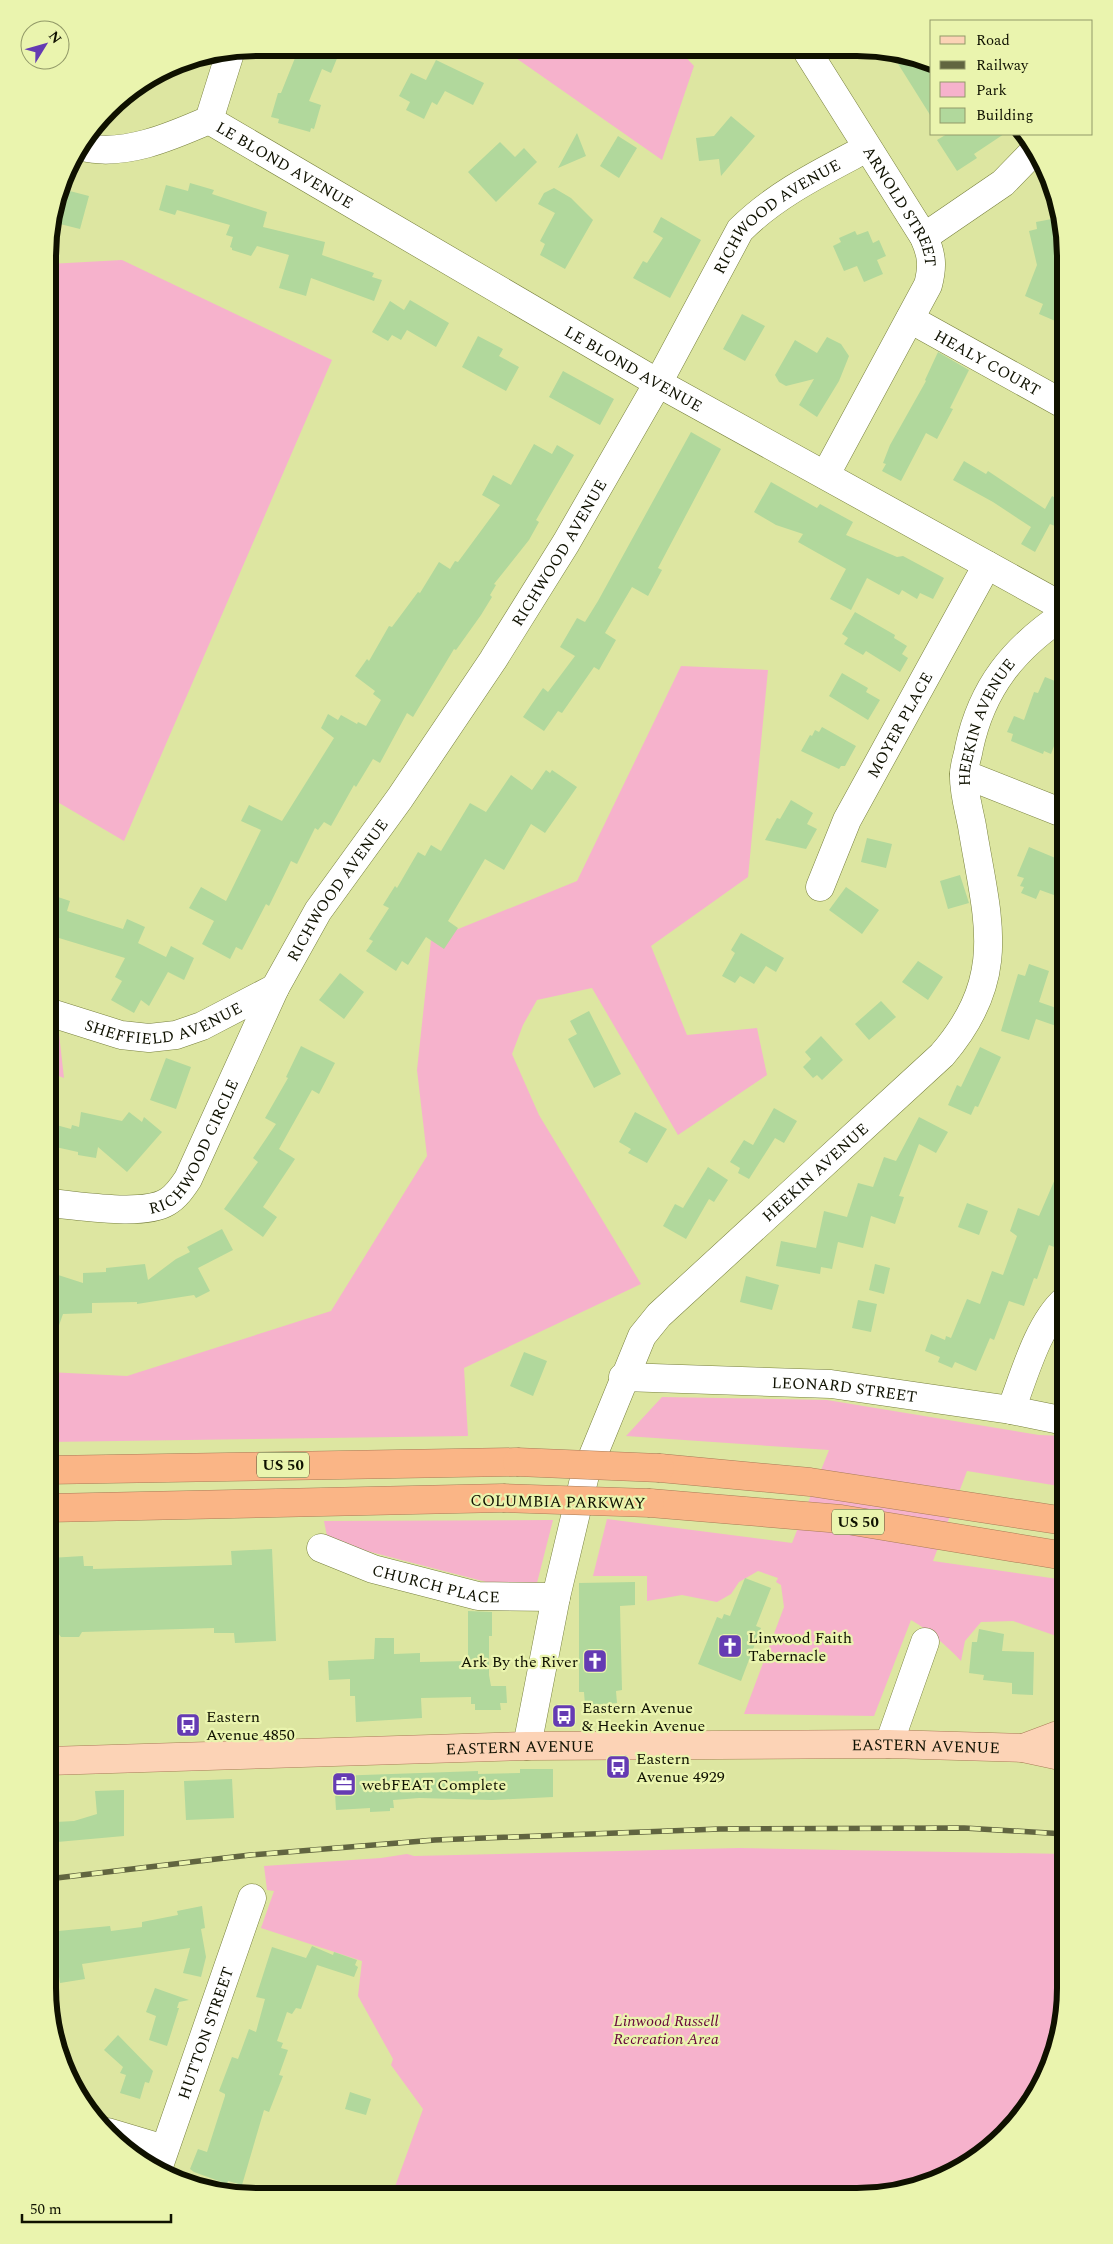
<svg xmlns="http://www.w3.org/2000/svg" width="1113" height="2244" font-family="Spectral,serif">
<style>
.green{fill:#f6b2cc}
.building{fill:#b1d89c}
.lines{fill:none;stroke-linecap:round;stroke-linejoin:round}
.minor-casing{stroke:#78803e;stroke-width:29}
.major-casing{stroke:#a87c57;stroke-width:29}
.highway-casing{stroke:#a87c57;stroke-width:29}
.minor{stroke:#fff;stroke-width:28}
.major{stroke:#fcd3b6;stroke-width:28}
.highway{stroke:#fab586;stroke-width:28}
.rail-casing{stroke:#616540;stroke-width:5.5}
.rail{stroke:#eaf4ae;stroke-width:4;stroke-dasharray:11;stroke-linecap:butt}
.highway-bridge-casing{stroke:#a87c57;stroke-width:29;stroke-linecap:butt}
.highway-bridge{stroke:#fab586;stroke-width:28}
.labels{text-anchor:middle;stroke-width:4.5;stroke-linejoin:round;paint-order:stroke}
.shield{fill:#eaf4ae;stroke:#515534;stroke-width:1}
.shield-label{font-size:15px;font-weight:bold;fill:#0f1100}
.street-label{font-size:16px;fill:#0f1100;stroke:#eaf4ae}
.poi-label{font-size:16px;fill:#0f1100;stroke:#eaf4ae;text-anchor:start}
.park-label{font-size:16px;font-style:italic;fill:#66053b;stroke:#eaf4ae}
.rim{fill:none;stroke:#0f1100;stroke-width:6}
</style>
<rect width="100%" height="100%" fill="#dde6a1"/>
<path class="green" d="M503 49 679 50 694 66 662 160Z
M122 260 332 360 124 841 49 797V264Z
M681 666 768 670 748 877 651 946 687 1035 757 1028 767 1075 678 1135 592 988 537 1000 523 1025 512 1054 539 1115 641 1284 464 1368 468 1436 48 1442V1372L127 1376 331 1311 427 1156 417 1070 431 940 577 881Z
M48 1012 57 1016 64 1078 48 1072Z
M662 1397 827 1400 1039 1435 1065 1436V1487L967 1471 933 1561 1065 1580V1639L1013 1621 981 1622 965 1641 961 1661C946 1645 930 1631 911 1620L874 1716 744 1714 784 1607 781 1585 776 1582 778 1578 758 1571 739 1582 731 1594 717 1602 682 1595 647 1601V1576H593L607 1519 792 1543 829 1450 626 1436Z
M553 1520 537 1583 494 1584 328 1541 324 1521Z
M739 1848 1065 1854V2002L1050 2067 1022 2115 973 2161 924 2185 857 2196 392 2195 423 2109 391 2065 393 2059 358 1996 362 1961 261 1928 274 1891 267 1890 264 1866 381 1858 407 1854 414 1856Z"/>
<path class="building" d="M299 48H316L338 56 331 73 322 69 309 101 321 105 314 129 311 128 310 132 278 123 279 119 271 117 278 93H281Z
M890 51H897L932 63V118Z
M436 60 484 83 473 105 445 91 437 105 432 102 424 119 406 110 410 102 399 96 411 73 426 80Z
M731 116 755 136 721 176 719 159 699 161 696 138 714 136Z
M577 133 586 156 558 168Z
M947 134H1004L974 154 977 158 957 171 937 140Z
M618 136 637 148 619 178 600 166Z
M500 142 515 157 524 148 537 162 496 202 468 172Z
M190 183 214 190 212 194 267 212 263 227 325 242 322 255 374 273 372 277 382 280 374 301 311 278 306 296 279 288 289 255 257 246 251 256 232 250V248L230 247 233 237 226 235 230 225 177 210 175 215 159 210 166 185 188 191Z
M554 188 571 198 593 220 565 269 540 255 545 244 540 241 555 213 538 204 544 193Z
M62 189 89 196 80 229 52 222Z
M661 217 701 240 670 298 633 278 643 261 647 263 663 238 653 232Z
M1057 218 1066 261 1065 311 1060 323 1039 314 1043 304 1025 296 1037 265 1029 231 1037 229 1036 222Z
M855 231 857 235 868 231 873 243 879 240 886 256 877 260 883 274 864 282 857 266 844 271 833 246 841 242 839 238Z
M410 300 449 323 436 347 407 330 401 340 392 335 388 341 372 332 390 301 404 310Z
M742 314 765 326 745 361 723 349Z
M478 336 503 349 499 356 519 367 506 391 462 367Z
M827 337 841 344 849 356 839 381 817 417 799 405 814 379 786 386 779 382 775 375 795 340 817 353Z
M938 352 969 370 950 408 953 409 937 439 926 433 901 481 882 471 886 464 883 463 890 445 926 381 925 380Z
M563 371 614 399 600 425 549 397Z
M691 432 721 449 658 568 662 570 648 596 632 587 605 633 616 640 599 670 594 667 562 713 558 711 544 731 523 717 543 688 548 692 575 656 560 647 577 618 585 622 598 601Z
M534 444 552 454 557 445 574 455 536 520 539 522 529 540 494 584 496 585 490 595 492 597 481 615 456 650 454 649 413 717 407 713 380 763 373 759 356 787 354 785 331 826 324 822 318 830 315 828 297 864 291 861 269 906 266 904 242 950 236 947 230 959 202 944 214 921 189 908 201 887 226 901 261 830 241 821 249 805 282 821 334 738 321 728 328 714 338 720 341 715 357 724 358 722 366 726 381 700 373 694 375 691 355 676 367 659 369 661 389 626 392 627 418 592 420 593 439 562 450 569 455 561 458 562 500 505 482 495 493 475 511 485Z
M964 461 986 474 988 471 1045 509 1052 496 1065 504V530L1050 524 1035 552 1021 544 1031 527 993 502 953 480Z
M771 482 817 508 820 504 853 522 846 535 897 557 903 556 944 578 933 599 920 593 917 599 902 590 899 595 867 578 851 610 830 599 846 569 798 542 803 534 776 525 754 512Z
M855 612 895 635 894 638 907 646 902 654 908 658 900 672 866 651 863 655 844 644 848 638 842 634Z
M842 673 868 688 866 692 880 700 868 720 829 696Z
M1045 677 1065 685V717L1051 754 1044 751 1043 754 1011 741 1013 734 1007 732 1014 716 1024 720 1034 692 1038 693Z
M822 727 856 746 845 766H841L839 769 801 751 810 735 812 736 815 730 819 732Z
M546 770 550 773 552 770 577 787 545 833 531 824 504 870 485 859 448 921 458 928 444 949 426 937 408 965 402 961 396 971 366 951 373 941 369 939 389 908 383 905 395 886 397 888 418 852 425 856 431 845 441 851 470 803 486 812 511 775 532 790Z
M791 800 813 813 807 824 817 829 806 849 765 840 777 818 780 819Z
M867 838 892 844 886 868 861 862Z
M1029 847 1065 862V899L1040 890 1036 899 1021 893 1024 887 1020 886 1024 878 1017 876Z
M960 875 969 903 948 909 940 881Z
M846 887 879 910 862 934 829 910Z
M49 894 70 901 67 911 123 929 127 919 145 927 138 943 166 957 171 946 194 958 184 980 168 972 149 1006 141 1000 134 1013 111 1000 122 981 115 977 125 958 49 935Z
M741 933 784 958 776 972 766 966 754 984 740 976 735 983 722 976 735 953 731 950Z
M918 961 943 977 928 1000 902 982Z
M1029 964 1049 971 1039 1002 1065 1011V1029L1036 1019 1029 1040 1001 1031 1018 974 1025 976Z
M340 973 364 992 344 1019 319 1000Z
M881 1001 896 1017 869 1040 855 1024Z
M589 1011 621 1074 594 1088 568 1039 577 1034 570 1021Z
M821 1036 843 1060 822 1080 817 1075 813 1078 803 1067 811 1059 805 1052Z
M301 1046 335 1063 319 1094 312 1090 279 1149 295 1159 263 1207 277 1217 263 1237 224 1209 258 1162 253 1158 276 1124 265 1118 288 1078 286 1077Z
M980 1047 1001 1057 978 1107 975 1106 971 1115 948 1105 957 1085 961 1087Z
M166 1058 191 1067 176 1109 150 1100Z
M774 1108 797 1121 784 1143 775 1138 749 1179 738 1173 740 1168 730 1162 744 1140 753 1145Z
M81 1112 122 1121 129 1112 142 1122 144 1117 162 1132 127 1172 98 1147 96 1158 78 1155V1152L51 1146 56 1125 71 1129 72 1125 79 1127Z
M635 1112 667 1129 647 1163 628 1153 631 1149 619 1142Z
M919 1117 948 1132 936 1153 919 1144 899 1196 904 1197 895 1224 871 1216 863 1248 838 1242 832 1269 821 1267 820 1274 776 1266 781 1241 816 1248 824 1211 847 1217 858 1183 873 1187 884 1157 896 1161Z
M1065 1156V1227L1057 1248 1049 1245 1037 1279 1034 1278 1024 1306 1009 1301 994 1340 990 1338 976 1371 955 1362 952 1368 938 1362 940 1357 925 1351 931 1334 945 1340 946 1336 951 1338 967 1299 980 1304 992 1271 1003 1275 1017 1236 1010 1231 1018 1208 1039 1216Z
M708 1167 728 1180 714 1202 709 1199 686 1239 663 1226 675 1204 683 1208Z
M967 1203 988 1211 979 1235 958 1227Z
M222 1229 233 1250 198 1268 210 1291 196 1298 194 1295 137 1304V1302L92 1303V1313L63 1314 51 1348H48V1275L51 1276 52 1273 83 1283V1273L106 1272V1268L145 1264 148 1280 176 1259 190 1252 187 1247Z
M875 1264 890 1268 884 1294 869 1290Z
M746 1276 779 1285 772 1310 740 1302Z
M858 1300 877 1304 871 1332 852 1328Z
M524 1352 547 1361 533 1396 510 1386Z
M272 1549 276 1641 235 1643 234 1633H214V1628L82 1632 79 1637H61L58 1633H53L50 1558 83 1556 84 1566H93V1569L232 1565 231 1551Z
M745 1578 771 1588 756 1626 761 1628 741 1681 698 1664 717 1617 722 1619 724 1614 730 1616Z
M635 1582V1605L620 1606 622 1690 616 1691 617 1703 585 1705 584 1692H579V1583Z
M468 1611 492 1612V1636H489V1675L491 1686H506L507 1703H500L501 1710H475V1704H471V1697L421 1698 422 1718 356 1722 355 1696H350V1679L329 1680 328 1661 374 1659 375 1638H394V1654L420 1653V1662L468 1661Z
M979 1629 1004 1634 1002 1651 1034 1652 1033 1695 1012 1694V1683L983 1680 984 1675 969 1673 972 1642H977Z
M520 1769H553V1797L492 1800 419 1798 393 1800 394 1808H390V1811L370 1812V1808L336 1810 334 1776 478 1771V1774L520 1773Z
M232 1779 234 1818 186 1820 184 1781Z
M124 1790V1836L57 1842 56 1822 74 1821 97 1814 95 1791Z
M202 1906 205 1928 201 1929 206 1957 201 1977 183 1973 190 1948 82 1964 85 1979 60 1983 58 1970 48 1972V1932L110 1926 111 1931 142 1927V1922L178 1915 177 1911Z
M312 1946 333 1955 334 1952 357 1960 355 1965 358 1967 354 1977 317 1965 301 2009 296 2008 292 2014 287 2012 277 2041 283 2043 281 2048 288 2050 279 2075 283 2076 269 2112 264 2110 242 2185 228 2181 227 2184 194 2172 190 2169 198 2149 207 2152 225 2096V2094L219 2091 232 2057 238 2059 249 2029 256 2032 265 1999 256 1997 272 1947 306 1958Z
M155 1988 189 2000 179 2002 177 2008H179L167 2046 149 2040 156 2016 146 2012Z
M118 2035 153 2071 149 2083 145 2082 140 2099 120 2093 126 2075 120 2073 123 2067 104 2050Z
M350 2092 371 2099 366 2115 345 2109Z"/>
<g class="lines">
<defs>
<g id="minor">
<path id="s1" d="M807 51 924 237C932 255 933 266 928 285L826 474"/>
<path id="s2" d="M209 120 658 383 1065 608"/>
<path d="M82 147C124 157 170 137 209 120L230 53"/>
<path d="M924 237 1003 183 1035 150"/>
<path id="s3" d="M910 319 1065 405"/>
<path d="M964 774 1065 814"/>
<path id="s4" d="M820 887 847 820 987 565"/>
<path id="s5" d="M48 1012 121 1035 149 1038 176 1035 202 1026 275 988"/>
<path id="s6" d="M48 1203C78 1205 142 1217 167 1202 176 1197 182 1188 188 1179L275 988 318 911 400 798 493 660 566 543 658 383 740 230C776 194 822 172 867 148"/>
<path id="s7" d="M623 1377 831 1384 1011 1410 1065 1421"/>
<path d="M1011 1410C1024 1376 1038 1324 1065 1300"/>
<path id="s8" d="M321 1548 373 1569 478 1596 556 1597"/>
<path d="M889 1744 925 1642"/>
<path id="s9" d="M527 1746 556 1597 585 1475 642 1336 659 1315 942 1055C1010 976 987 919 972 826 969 810 963 790 964 774 964 765 968 756 969 748 982 687 1014 648 1065 614"/>
<path d="M107 2132 164 2149"/>
<path id="s10" d="M158 2169 252 1898"/>
</g>
<g id="major">
<path d="M1023 1748 1055 1736 1065 1735"/>
<path id="s11" d="M48 1761 527 1746 889 1744 1023 1748 1065 1757"/>
</g>
<path id="highway" d="M660 1468 810 1482 1065 1521
M48 1470 517 1462
M650 1503 841 1519 1065 1556
M48 1508 503 1498"/>
</defs>
<use href="#minor" class="minor-casing"/>
<use href="#major" class="major-casing"/>
<use href="#highway" class="highway-casing"/>
<use href="#minor" class="minor"/>
<use href="#major" class="major"/>
<use href="#highway" class="highway"/>
<defs>
<path id="rail" d="M48 1879 250 1855 435 1840 719 1829 964 1828 1065 1834"/>
</defs>
<use href="#rail" class="rail-casing"/>
<use href="#rail" class="rail"/>
<defs>
<path id="highway-bridge" d="M517 1462 660 1468
M503 1498 650 1503"/>
</defs>
<use href="#highway-bridge" class="highway-bridge-casing"/>
<use href="#highway-bridge" class="highway-bridge"/>
</g>
<defs>
<symbol id="church-square" viewBox="-11 -11 22 22"><rect x="-9" y="-9" width="18" height="18" rx="4" fill="#653bb3" stroke="#eaf4ae"/><path d="M-1.2-6h2.4v3.5h3.3v2.4h-3.3V6h-2.4V-.1h-3.3v-2.4h3.3Z" fill="#fff"/></symbol>
<symbol id="bus-square" viewBox="-11 -11 22 22"><rect x="-9" y="-9" width="18" height="18" rx="4" fill="#653bb3" stroke="#eaf4ae"/><path d="M-5-6H5V4H4V6H2V4H-2V6H-4V4H-5ZM-3.5-4V0h7V-4ZM-3.5 1.2v1.5H-2V1.2ZM2 1.2v1.5H3.5V1.2Z" fill="#fff"/></symbol>
<symbol id="office-square" viewBox="-11 -11 22 22"><rect x="-9" y="-9" width="18" height="18" rx="4" fill="#653bb3" stroke="#eaf4ae"/><path d="M-6-3h4V-5.5h4V-3h4V5H-6ZM-1-4.5V-3h2v-1.5ZM-6 0V1H6V0Z" fill="#fff"/></symbol>
</defs>
<g fill-rule="evenodd">
<use href="#church-square" x="716" y="1632" width="28" height="28"/>
<use href="#church-square" x="581" y="1647" width="28" height="28"/>
<use href="#bus-square" x="550" y="1702" width="28" height="28"/>
<use href="#bus-square" x="174" y="1711" width="28" height="28"/>
<use href="#bus-square" x="604" y="1753" width="28" height="28"/>
<use href="#office-square" x="330" y="1770" width="28" height="28"/>
</g>
<g class="labels">
<g class="shield">
<rect x="257" y="1452.5" width="52" height="25" rx="4"/>
<rect x="832" y="1509.5" width="52" height="25" rx="4"/>
</g>
<g class="shield-label">
<text x="283" y="1470">US 50</text>
<text x="858" y="1527">US 50</text>
</g>
<g class="street-label">
<text dy="6" stroke="none"><textPath href="#s2" startOffset="88">LE BLOND AVENUE</textPath></text>
<text dy="6" stroke="none"><textPath href="#s1" startOffset="182">ARNOLD STREET</textPath></text>
<text dy="6" stroke="none"><textPath href="#s6" startOffset="1288">RICHWOOD AVENUE</textPath></text>
<text dy="6" stroke="none"><textPath href="#s3" startOffset="89">HEALY COURT</textPath></text>
<text dy="6" stroke="none"><textPath href="#s2" startOffset="492">LE BLOND AVENUE</textPath></text>
<text dy="6" stroke="none"><textPath href="#s6" startOffset="882">RICHWOOD AVENUE</textPath></text>
<text dy="6" stroke="none"><textPath href="#s9" startOffset="1190">HEEKIN AVENUE</textPath></text>
<text dy="6" stroke="none"><textPath href="#s4" startOffset="181">MOYER PLACE</textPath></text>
<text dy="6" stroke="none"><textPath href="#s6" startOffset="478">RICHWOOD AVENUE</textPath></text>
<text dy="6" stroke="none"><textPath href="#s5" startOffset="121">SHEFFIELD AVENUE</textPath></text>
<text dy="6" stroke="none"><textPath href="#s6" startOffset="181">RICHWOOD CIRCLE</textPath></text>
<text dy="6" stroke="none"><textPath href="#s9" startOffset="666">HEEKIN AVENUE</textPath></text>
<text dy="6" stroke="none"><textPath href="#s7" startOffset="222">LEONARD STREET</textPath></text>
<text transform="translate(558 1501) rotate(1)" y="6">COLUMBIA PARKWAY</text>
<text dy="6" stroke="none"><textPath href="#s8" startOffset="121">CHURCH PLACE</textPath></text>
<text dy="6" stroke="none"><textPath href="#s11" startOffset="878">EASTERN AVENUE</textPath></text>
<text dy="6" stroke="none"><textPath href="#s11" startOffset="472">EASTERN AVENUE</textPath></text>
<text dy="6" stroke="none"><textPath href="#s10" startOffset="144">HUTTON STREET</textPath></text>
</g>
<g class="poi-label">
<text x="748" y="1643">Linwood Faith<tspan x="748" dy="18">Tabernacle</tspan></text>
<text x="578" y="1667" text-anchor="end">Ark By the River</text>
<text x="582" y="1713">Eastern Avenue<tspan x="582" dy="18">&amp; Heekin Avenue</tspan></text>
<text x="206" y="1722">Eastern<tspan x="206" dy="18">Avenue 4850</tspan></text>
<text x="636" y="1764">Eastern<tspan x="636" dy="18">Avenue 4929</tspan></text>
<text x="362" y="1790">webFEAT Complete</text>
</g>
<g class="park-label">
<text x="666" y="2026">Linwood Russell<tspan x="666" dy="18">Recreation Area</tspan></text>
</g>
</g>
<path d="M0 0H1113V2244H0ZM256 56H857A200 200 0 0 1 1057 256V1988A200 200 0 0 1 857 2188H256A200 200 0 0 1 56 1988V256A200 200 0 0 1 256 56Z" fill="#eaf4ae" fill-rule="evenodd"/>
<path class="rim" d="M256 56H857A200 200 0 0 1 1057 256V1988A200 200 0 0 1 857 2188H256A200 200 0 0 1 56 1988V256A200 200 0 0 1 256 56Z"/>
<rect x="930" y="20" width="162" height="115" fill="#eaf4ae" stroke="#929968"/>
<rect x="940" y="36" width="25" height="8" fill="#fcd3b6" stroke="#929968"/>
<text x="976" y="45" font-size="15" fill="#0f1100">Road</text>
<rect x="940" y="61" width="25" height="8" fill="#616540" stroke="#929968"/>
<text x="976" y="70" font-size="15" fill="#0f1100">Railway</text>
<rect x="940" y="82" width="25" height="15" fill="#f6b2cc" stroke="#929968"/>
<text x="976" y="95" font-size="15" fill="#0f1100">Park</text>
<rect x="940" y="108" width="25" height="15" fill="#b1d89c" stroke="#929968"/>
<text x="976" y="120" font-size="15" fill="#0f1100">Building</text>
<g transform="translate(45 45) rotate(53)"><circle r="24" fill="#eaf4ae" stroke="#929968"/>
<path d="M0-4L9 19L0 12L-9 19Z" fill="#653bb3"/>
<text y="-8" font-size="14" font-weight="bold" text-anchor="middle" fill="#0f1100">N</text>
</g>
<path d="M22 2214v8h149v-8" fill="none" stroke="#0f1100" stroke-width="2.5"/>
<text x="30" y="2214" font-size="15" fill="#0f1100" stroke="#eaf4ae" stroke-width="4" paint-order="stroke">50 m</text>
</svg>
